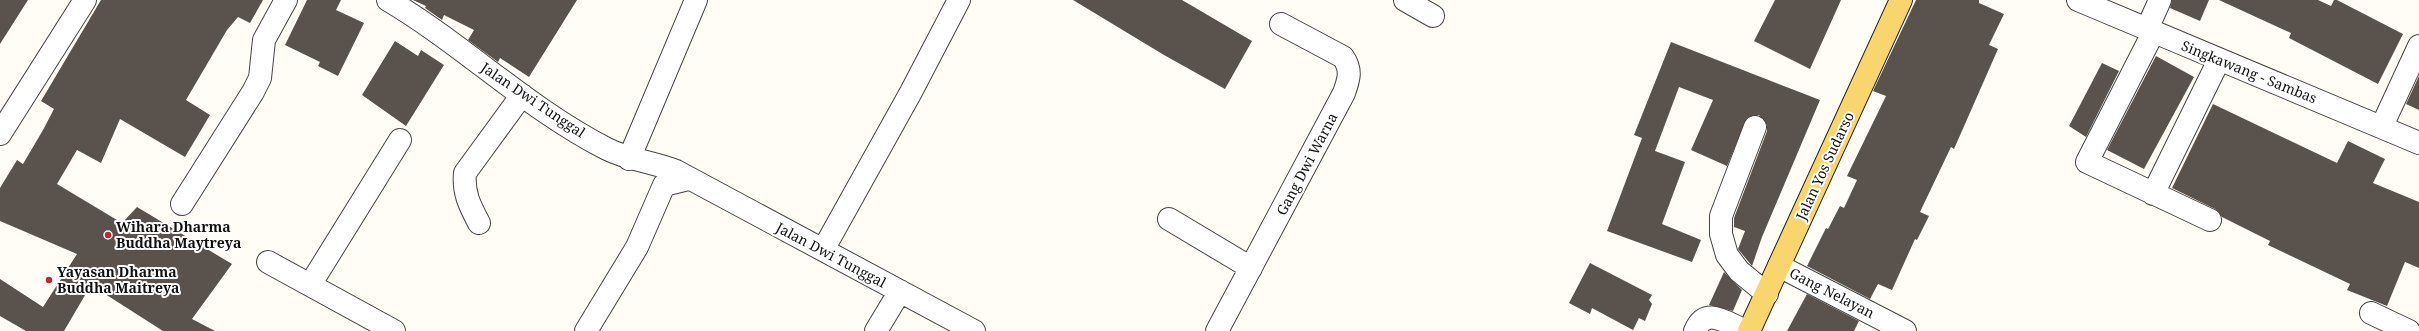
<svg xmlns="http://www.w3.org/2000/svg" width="2419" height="331" font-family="'Noto Serif',serif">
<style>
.building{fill:#5a524d}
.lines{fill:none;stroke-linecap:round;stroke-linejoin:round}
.minor-casing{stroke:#444;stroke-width:24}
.major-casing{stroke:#222;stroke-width:24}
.minor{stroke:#fff;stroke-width:22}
.major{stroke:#f9d66b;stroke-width:22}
.poi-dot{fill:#c4262e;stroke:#fff;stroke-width:1.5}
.labels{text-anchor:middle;stroke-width:4;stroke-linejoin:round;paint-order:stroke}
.street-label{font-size:14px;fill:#111;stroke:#fff}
.poi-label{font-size:14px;font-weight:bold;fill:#111;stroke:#fff;text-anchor:start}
</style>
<rect width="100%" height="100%" fill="#fffdf5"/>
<path class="building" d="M0 0H28L0 44Z
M101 0H263L250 23 238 17 227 30 186 100 210 115 185 157 120 119 101 163 77 150 57 184 122 223 137 207 232 264 192 319 215 331H163L91 285 64 331H26L0 316V279L43 307 77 254 0 221V188L17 160 23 164 43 130 54 109 41 101Z
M307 0H341L336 10 364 23 338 76 318 66 320 62 285 45Z
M413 0H577L529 77 500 58 498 62 468 40 474 30 444 15 442 20 425 8 426 6Z
M1073 0H1182L1252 41 1225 89 1164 55Z
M1775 0H1841L1810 69 1754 41Z
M1916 0H1979V3L2004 14 1989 45 1998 49 1954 149 1951 147 1920 212 1929 216 1917 240 1915 239 1892 290 1878 284 1870 299 1807 266 1826 228 1828 229 1840 206 1844 208 1857 180 1847 176 1886 96 1873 91Z
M2172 0H2209L2200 21 2170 8Z
M2219 0H2318L2331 6 2334 0H2337L2403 34 2378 84 2289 38 2291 33Z
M395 41 418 56 421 50 444 65 406 126 362 95Z
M1671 42 1820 100 1762 237 1752 266 1738 249 1745 231 1734 227V218L1767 131V125L1759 115 1747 118 1727 166 1691 150 1713 100 1679 87 1655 151 1685 162 1662 224 1701 240 1692 262 1607 231 1642 138 1634 135Z
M2156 56 2194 77 2144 169 2107 150Z
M2102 63 2119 71 2086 137 2069 126Z
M2419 76V110L2406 104Z
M2213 104 2337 163 2348 141 2385 159 2373 183 2419 202V268L2405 262 2387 306 2347 290 2350 284 2268 245 2270 241 2222 217 2215 209 2172 188Z
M1590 263 1652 295 1649 300 1652 304 1645 321 1639 318 1633 330 1592 308 1590 314 1569 303Z
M1724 272 1742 290 1733 311 1709 305Z
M1807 294 1859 321 1854 331H1787Z"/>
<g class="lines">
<defs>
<path id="minor" d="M388 0C464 45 528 109 607 149 629 160 653 162 676 171L974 331
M1405 0 1433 16
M2078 0 2419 143
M2147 29 2160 0
M2153 33 2087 162 2210 220
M2382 126 2419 46
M1755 127 1721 216V234L1727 255 1739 271 1767 294
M0 134 85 0
M629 159 696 0
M2153 194 2219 60
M182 204 253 92 260 78 264 40 286 0
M1169 219 1251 268
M479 223C470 206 463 193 465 173L522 95
M823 250 911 92 959 0
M268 262 394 331
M1779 266 1905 331
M310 285 400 140
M2371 313 2409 331
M586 331 637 247 664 185 688 179
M876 331 900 291
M1217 331 1344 93C1349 79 1352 70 1343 57L1281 24
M1695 331C1706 305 1726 323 1746 331"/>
<path id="major" d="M1749 331 1901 0"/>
</defs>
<use href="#minor" class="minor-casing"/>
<use href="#major" class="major-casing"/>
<use href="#minor" class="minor"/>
<use href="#major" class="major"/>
</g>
<g class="poi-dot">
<circle cx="108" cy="235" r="4"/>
<circle cx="49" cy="280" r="4"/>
</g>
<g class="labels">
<g class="street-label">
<text transform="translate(2249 72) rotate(22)" y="5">Singkawang - Sambas</text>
<text transform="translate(533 100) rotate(34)" y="5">Jalan Dwi Tunggal</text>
<text transform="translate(1307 164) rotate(-62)" y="5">Gang Dwi Warna</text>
<text transform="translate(1825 166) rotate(-65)" y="5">Jalan Yos Sudarso</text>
<text transform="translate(831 255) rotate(28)" y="5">Jalan Dwi Tunggal</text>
<text transform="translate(1832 293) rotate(27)" y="5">Gang Nelayan</text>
</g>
<g class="poi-label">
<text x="116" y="232">Wihara Dharma<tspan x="116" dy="16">Buddha Maytreya</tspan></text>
<text x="57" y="277">Yayasan Dharma<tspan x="57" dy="16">Buddha Maitreya</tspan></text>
</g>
</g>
</svg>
